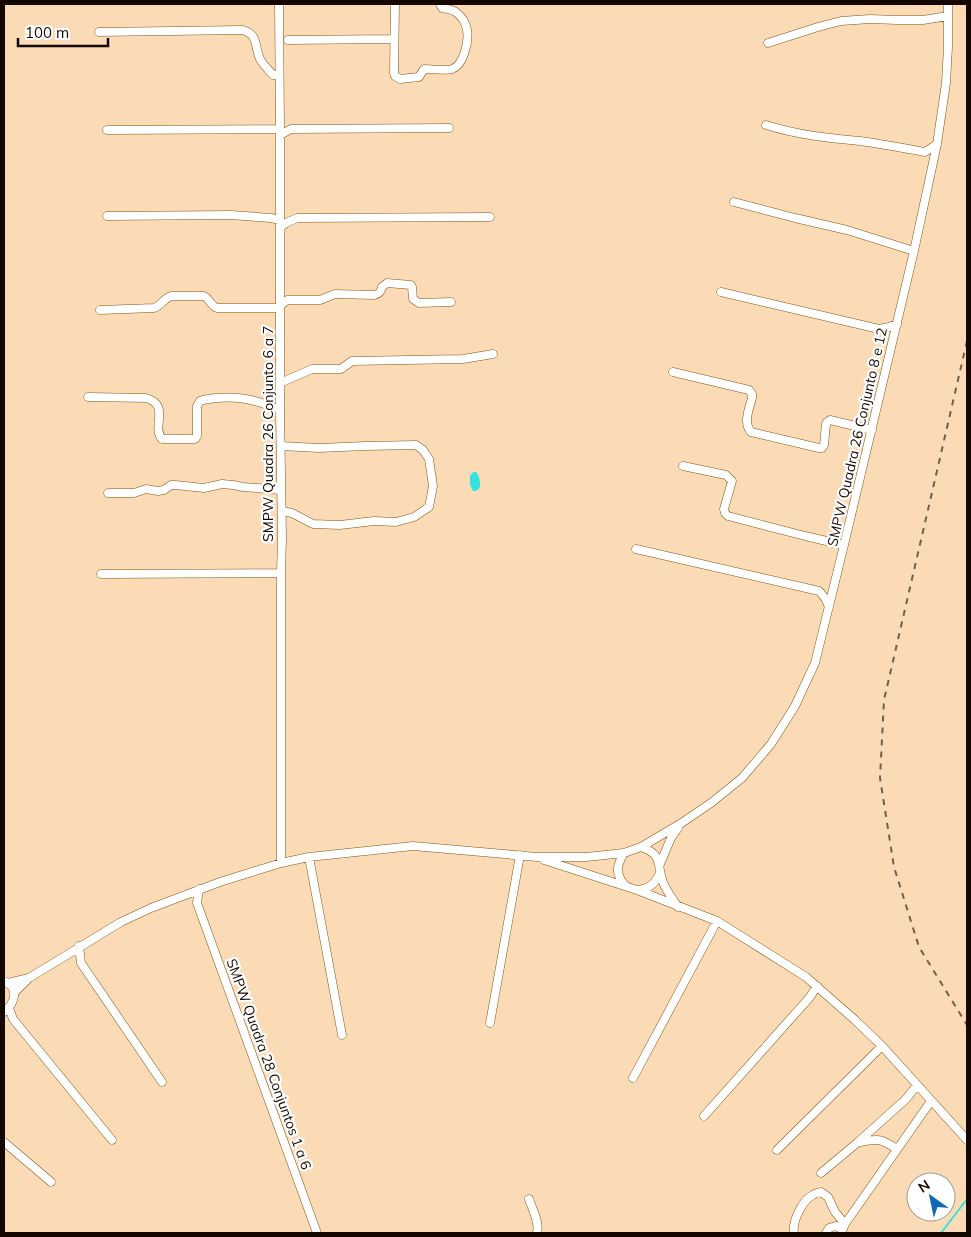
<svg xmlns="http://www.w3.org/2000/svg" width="971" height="1237" font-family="Mulish,sans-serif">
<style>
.water{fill:#33e4de}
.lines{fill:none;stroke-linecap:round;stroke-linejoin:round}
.stream{stroke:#33e4de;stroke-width:2}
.minor-casing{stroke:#825511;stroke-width:9}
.minor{stroke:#fff;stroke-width:8}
.rail{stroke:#735f4b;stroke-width:2;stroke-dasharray:6 6;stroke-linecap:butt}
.labels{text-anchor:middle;stroke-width:4.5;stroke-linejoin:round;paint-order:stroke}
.street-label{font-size:14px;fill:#150800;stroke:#fff}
</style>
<rect width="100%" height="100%" fill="#fadbb6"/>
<path class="water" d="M474 472H476C481 478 483 492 473 491L470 485V475Z"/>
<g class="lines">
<path class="stream" d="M941 1233 967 1199"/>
<defs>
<path id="minor" d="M279 4 280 129V410L282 538 281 573V863
M395 4 394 73 395 76 400 79 419 77 424 69C431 69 445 71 452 69 464 65 469 41 467 30 466 24 462 17 457 13 453 9 448 9 442 8L440 4
M99 32 242 30C259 34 254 46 260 59 263 65 269 70 273 75H279
M288 40 394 39
M768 43 818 27 841 21 870 19 897 20H923L948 16
M766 125C798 135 827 138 860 141 882 144 903 148 925 152L937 144
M107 130 280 129
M280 135 291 129 449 128
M734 202 795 218 847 230 914 251
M107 216 231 215 271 218 280 220
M280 228 286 223 297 218 490 217
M721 292 879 329 889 327 897 324
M280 306 287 300H320L335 294 374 295C379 294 381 292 382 287L387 283 411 285 412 287 413 299 419 303 451 302
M100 310 154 308C161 306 163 299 171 296H204C210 299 211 306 217 308H280
M673 372 749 390 752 394V398C749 409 743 423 751 432L819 448H822L824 445 826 424 827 422 830 420 872 430
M280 383 312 369H341L352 361 463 359 493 354
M88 397 146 398C171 405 151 427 162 439H195L197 436V406L200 401C205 399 211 399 216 398 242 396 256 400 280 410
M281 446 319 448 365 446 416 445 423 450 429 459 433 486 429 507 414 517 396 522 374 521 340 525 313 524 292 513 282 511
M683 466 726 475 732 481 724 509 725 513 728 516 805 536 844 545
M108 493H134L146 489 158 491 164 490 171 485H175L204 488 222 484 233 485 243 487 281 490
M636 549 819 591 825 598 829 607
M101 574 281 573
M641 847C664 855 656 864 663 882 666 891 673 899 678 907
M624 853C616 866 615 875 626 886
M309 857 342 1035
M544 860 637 890 717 921 806 977 855 1020 882 1046 967 1140
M660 864 671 838 678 828
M199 889 197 903 317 1233
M637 890C649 889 655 884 660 873
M79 946 81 963 162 1082
M4 981C20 988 15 1003 4 1012
M8 983 29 978
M14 993 29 978 121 922 151 908 220 882 281 863 309 857 413 846 537 857H586L624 853 641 847 680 824 711 803 742 778 771 744 795 706 815 663 844 545 914 251 937 144 946 83 948 47V4
M9 1008 13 1019 112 1140
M490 1023 520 855
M633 1078 717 921
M704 1116 810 997 817 986
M4 1142 51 1182
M860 1142C879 1138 881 1139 897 1149
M777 1150 882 1046
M821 1173 857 1143 906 1099 917 1085
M529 1199C532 1209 540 1222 537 1233
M794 1233C792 1222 802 1200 813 1195 815 1193 818 1193 821 1192L828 1197 835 1212 845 1224
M826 1233 829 1228 836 1226 843 1229
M841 1233 845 1224 931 1101"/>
</defs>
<use href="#minor" class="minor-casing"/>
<use href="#minor" class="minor"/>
<path class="rail" d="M967 341 884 700 880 778 894 867 919 947 967 1025"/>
</g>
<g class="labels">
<g class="street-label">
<text transform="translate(268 434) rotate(-90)" y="5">SMPW Quadra 26 Conjunto 6 a 7</text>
<text transform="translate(857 437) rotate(-77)" y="5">SMPW Quadra 26 Conjunto 8 e 12</text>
<text transform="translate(269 1064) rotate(70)" y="5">SMPW Quadra 28 Conjuntos 1 a 6</text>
</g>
</g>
<rect width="971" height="1237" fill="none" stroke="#150800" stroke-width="10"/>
<g transform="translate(931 1197) rotate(327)"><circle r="24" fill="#ffffff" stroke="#a19c99"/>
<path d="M0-4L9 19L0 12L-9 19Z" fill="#116ab7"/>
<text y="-8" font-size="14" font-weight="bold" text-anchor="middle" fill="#150800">N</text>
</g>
<path d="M18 38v8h90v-8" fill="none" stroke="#150800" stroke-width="2.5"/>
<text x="25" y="38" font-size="15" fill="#150800" stroke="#ffffff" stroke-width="4" paint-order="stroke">100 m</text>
</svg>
